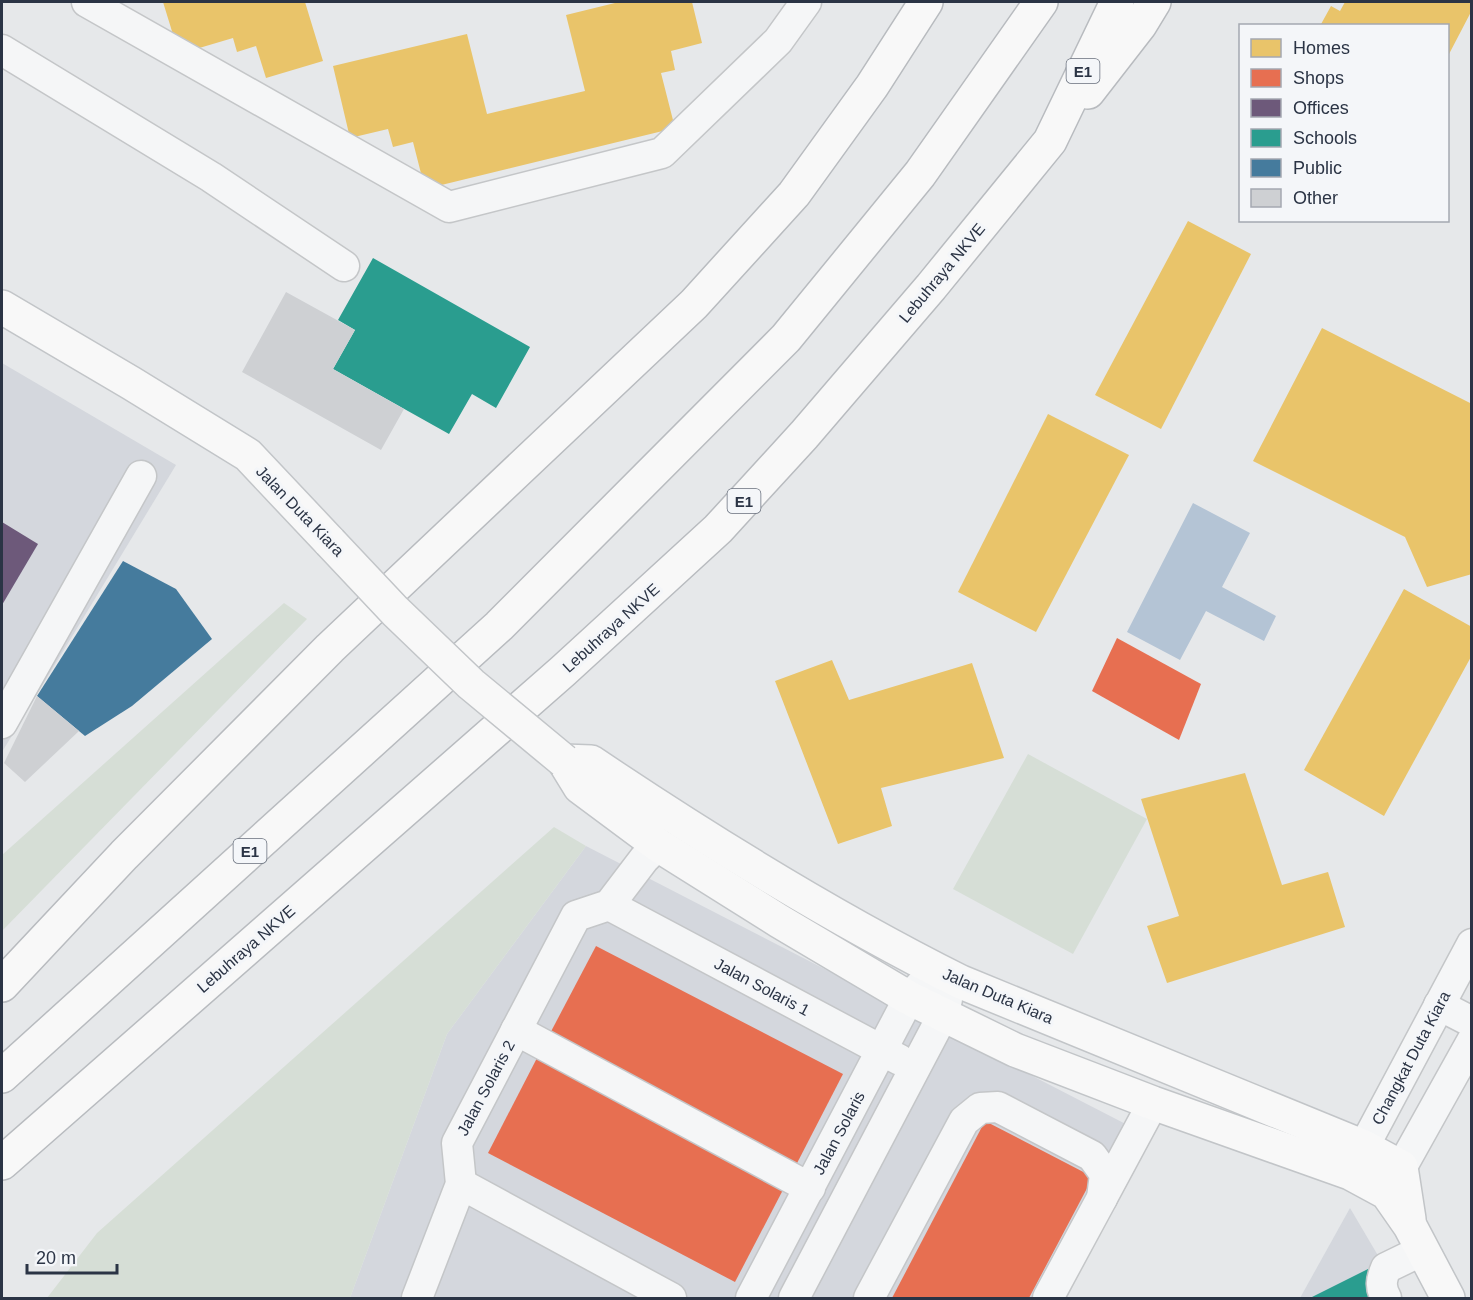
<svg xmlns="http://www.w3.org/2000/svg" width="1473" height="1300" viewBox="0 0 1473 1300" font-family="Helvetica,sans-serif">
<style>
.built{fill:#d4d7dd}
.green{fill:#d6ded6}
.water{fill:#b4c4d5}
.homes{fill:#e9c46a}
.shops{fill:#e76f51}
.offices{fill:#6d597a}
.schools{fill:#2a9d8f}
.public{fill:#457b9d}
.building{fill:#ced0d3}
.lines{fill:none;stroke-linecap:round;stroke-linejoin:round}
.minor-casing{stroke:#c4c6c8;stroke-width:33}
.major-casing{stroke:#c2c5c8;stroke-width:36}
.highway-casing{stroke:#b8bbbf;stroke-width:36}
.minor{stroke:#f5f6f7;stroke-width:30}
.major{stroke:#f8f8f8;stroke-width:33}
.highway{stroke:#f8f8f8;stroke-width:33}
.major-bridge-casing{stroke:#c2c5c8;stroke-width:36;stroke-linecap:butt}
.major-bridge{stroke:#f8f8f8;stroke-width:33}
.labels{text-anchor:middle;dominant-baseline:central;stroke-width:6;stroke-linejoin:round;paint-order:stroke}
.shield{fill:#f4f6f9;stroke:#676e7b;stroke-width:1.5}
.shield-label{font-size:15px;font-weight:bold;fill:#2b3445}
.street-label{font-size:16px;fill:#2b3445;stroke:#f4f6f9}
</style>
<rect width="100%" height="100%" fill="#e6e8ea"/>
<g class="built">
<path d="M2,363l174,102 -174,287z"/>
<path d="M586,846l561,289 -80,163h-717l97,-264z"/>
<path d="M1350,1208l53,90h-103z"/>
</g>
<g class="green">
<path d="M284,603l23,16 -305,312v-76z"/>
<path d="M1028,754l119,65 -74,135 -120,-65z"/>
<path d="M554,827l32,19 -139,188 -97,264h-303l50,-65z"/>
</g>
<path class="water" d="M1193,503l57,30 -28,54 54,29 -12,25 -58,-30 -26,49 -53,-28z"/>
<g class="homes">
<path d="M163,2h142l18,59 -57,17 -10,-32 -19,6 -4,-14 -54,16z"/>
<path d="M619,2h73l10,41 -31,8 4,19 -14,3 14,55 -250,61 -12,-47 -20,5 -5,-18 -38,9 -17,-72 134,-32 20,80 98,-23 -19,-76z"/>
<path d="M1345,2h127v8l-24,46v-30h-128l11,-20 9,5z"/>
<path d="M1188,221l63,33 -90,175 -66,-34z"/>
<path d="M1322,328l150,76v170l-45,13 -22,-50 -152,-76z"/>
<path d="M1048,414l81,41 -93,177 -78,-40z"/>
<path d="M1404,589l68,38v28l-88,161 -80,-46z"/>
<path d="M832,660l17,40 123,-37 32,95 -123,30 11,38 -54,18 -63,-163z"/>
<path d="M1245,773l37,112 46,-13 17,55 -178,56 -20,-57 32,-10 -38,-117z"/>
</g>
<g class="shops">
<path d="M1117,638l84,46 -22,56 -87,-49z"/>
<path d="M596,946l247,128 -49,95 -248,-128z"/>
<path d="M537,1058l248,128 -50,96 -247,-129z"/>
<path d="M985,1121l108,56 -64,121h-137z"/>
</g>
<path class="offices" d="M2,522l36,22 -36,61z"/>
<g class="schools">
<path d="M373,258l157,89 -34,61 -24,-14 -23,40 -116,-65 22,-39 -17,-10z"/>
<path d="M1368,1269l15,29h-73z"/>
</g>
<path class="public" d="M123,561l53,28 36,50 -80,67 -47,30 -48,-40z"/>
<g class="building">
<path d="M286,292l69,38 -22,39 71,40 -23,41 -139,-78z"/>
<path d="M37,696l42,35 -54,51 -21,-19z"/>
</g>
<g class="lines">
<g class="minor-casing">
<g id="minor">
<path d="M87,2l362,205 213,-54 116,-112 28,-39"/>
<path d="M2,50l209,127 133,89"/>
<path d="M2,723l139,-247"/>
<path d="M609,905l291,155"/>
<path d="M1439,1005l33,17"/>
<path d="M516,1030l294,158"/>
<path d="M1353,1167l119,-223"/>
<path d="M461,1184l210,114"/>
<path d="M1390,1188l82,-147"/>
<path d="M1102,1198l51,-95"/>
<path d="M417,1298l44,-114 -4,-41 119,-227 33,-11 35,-46 14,-14"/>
<path d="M751,1298l158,-300 12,-13 40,-3"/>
<path d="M794,1298l149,-283 4,-16 -2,-9"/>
<path d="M869,1298l95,-177 16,-13 18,-1 94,49 13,18 -3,24 -54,100"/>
<path d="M1386,1298c-6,-11 -5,-18 0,-30l37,-18"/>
</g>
</g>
<g class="major-casing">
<g id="major">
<path d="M2,307l129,76 117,72 82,87"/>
<path d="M564,761l16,26 78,58 121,76 130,77 106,52 138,53 197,70 37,20 23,33 38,72"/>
<path d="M564,761l27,1c119,80 242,156 370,220l403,165 37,20 8,52"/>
</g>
</g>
<g class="highway-casing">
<g id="highway">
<path d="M1088,92l52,-67 14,-23"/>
<path d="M2,985l122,-130 206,-207 364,-344 100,-110 78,-108 54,-84"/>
<path d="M2,1076l497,-450 287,-288 134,-164 121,-172"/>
<path d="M2,1163l561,-492 155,-142 86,-94 127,-148 119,-146 67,-139"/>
</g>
</g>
<use href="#minor" class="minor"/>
<use href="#major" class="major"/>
<use href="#highway" class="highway"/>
<g class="major-bridge-casing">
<path id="major-bridge" d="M330,542l65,69 76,73 93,77"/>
</g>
<use href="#major-bridge" class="major-bridge"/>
</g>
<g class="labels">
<g class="shield">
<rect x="1066.5" y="59" width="33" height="24" rx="4.5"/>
<rect x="727.5" y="489" width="33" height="24" rx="4.5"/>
<rect x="233.5" y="839" width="33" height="24" rx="4.5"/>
</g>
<g class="shield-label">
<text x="1083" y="71">E1</text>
<text x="744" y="501">E1</text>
<text x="250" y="851">E1</text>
</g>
<g class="street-label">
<text transform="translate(942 273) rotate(-50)">Lebuhraya NKVE</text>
<text transform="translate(300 511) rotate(46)">Jalan Duta Kiara</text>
<text transform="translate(611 628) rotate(-42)">Lebuhraya NKVE</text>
<text transform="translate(246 949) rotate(-41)">Lebuhraya NKVE</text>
<text transform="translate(762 987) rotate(28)">Jalan Solaris 1</text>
<text transform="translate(998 996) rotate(23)">Jalan Duta Kiara</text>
<text transform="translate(1411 1058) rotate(-62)">Changkat Duta Kiara</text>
<text transform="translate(486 1088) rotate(-62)">Jalan Solaris 2</text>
<text transform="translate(839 1133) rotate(-62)">Jalan Solaris</text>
</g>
</g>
<rect width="1473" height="1300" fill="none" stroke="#2b3445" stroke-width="6"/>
<rect x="1239" y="24" width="210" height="198" fill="#f4f6f9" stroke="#a4a8b1" stroke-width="1.5"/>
<rect x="1251" y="39" width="30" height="18" fill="#e9c46a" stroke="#a4a8b1" stroke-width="1.5"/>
<text x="1293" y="54" font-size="18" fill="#2b3445">Homes</text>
<rect x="1251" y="69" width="30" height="18" fill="#e76f51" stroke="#a4a8b1" stroke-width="1.5"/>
<text x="1293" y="84" font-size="18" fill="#2b3445">Shops</text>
<rect x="1251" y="99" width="30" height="18" fill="#6d597a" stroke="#a4a8b1" stroke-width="1.5"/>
<text x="1293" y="114" font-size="18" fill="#2b3445">Offices</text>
<rect x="1251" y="129" width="30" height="18" fill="#2a9d8f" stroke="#a4a8b1" stroke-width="1.5"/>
<text x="1293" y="144" font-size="18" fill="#2b3445">Schools</text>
<rect x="1251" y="159" width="30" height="18" fill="#457b9d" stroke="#a4a8b1" stroke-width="1.5"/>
<text x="1293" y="174" font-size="18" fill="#2b3445">Public</text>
<rect x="1251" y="189" width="30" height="18" fill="#ced0d3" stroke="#a4a8b1" stroke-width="1.5"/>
<text x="1293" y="204" font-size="18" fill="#2b3445">Other</text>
<path d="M27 1264v9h90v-9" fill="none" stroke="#2b3445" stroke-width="3"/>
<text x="36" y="1264" font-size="18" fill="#2b3445" stroke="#f4f6f9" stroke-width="4.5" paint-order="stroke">20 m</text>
</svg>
